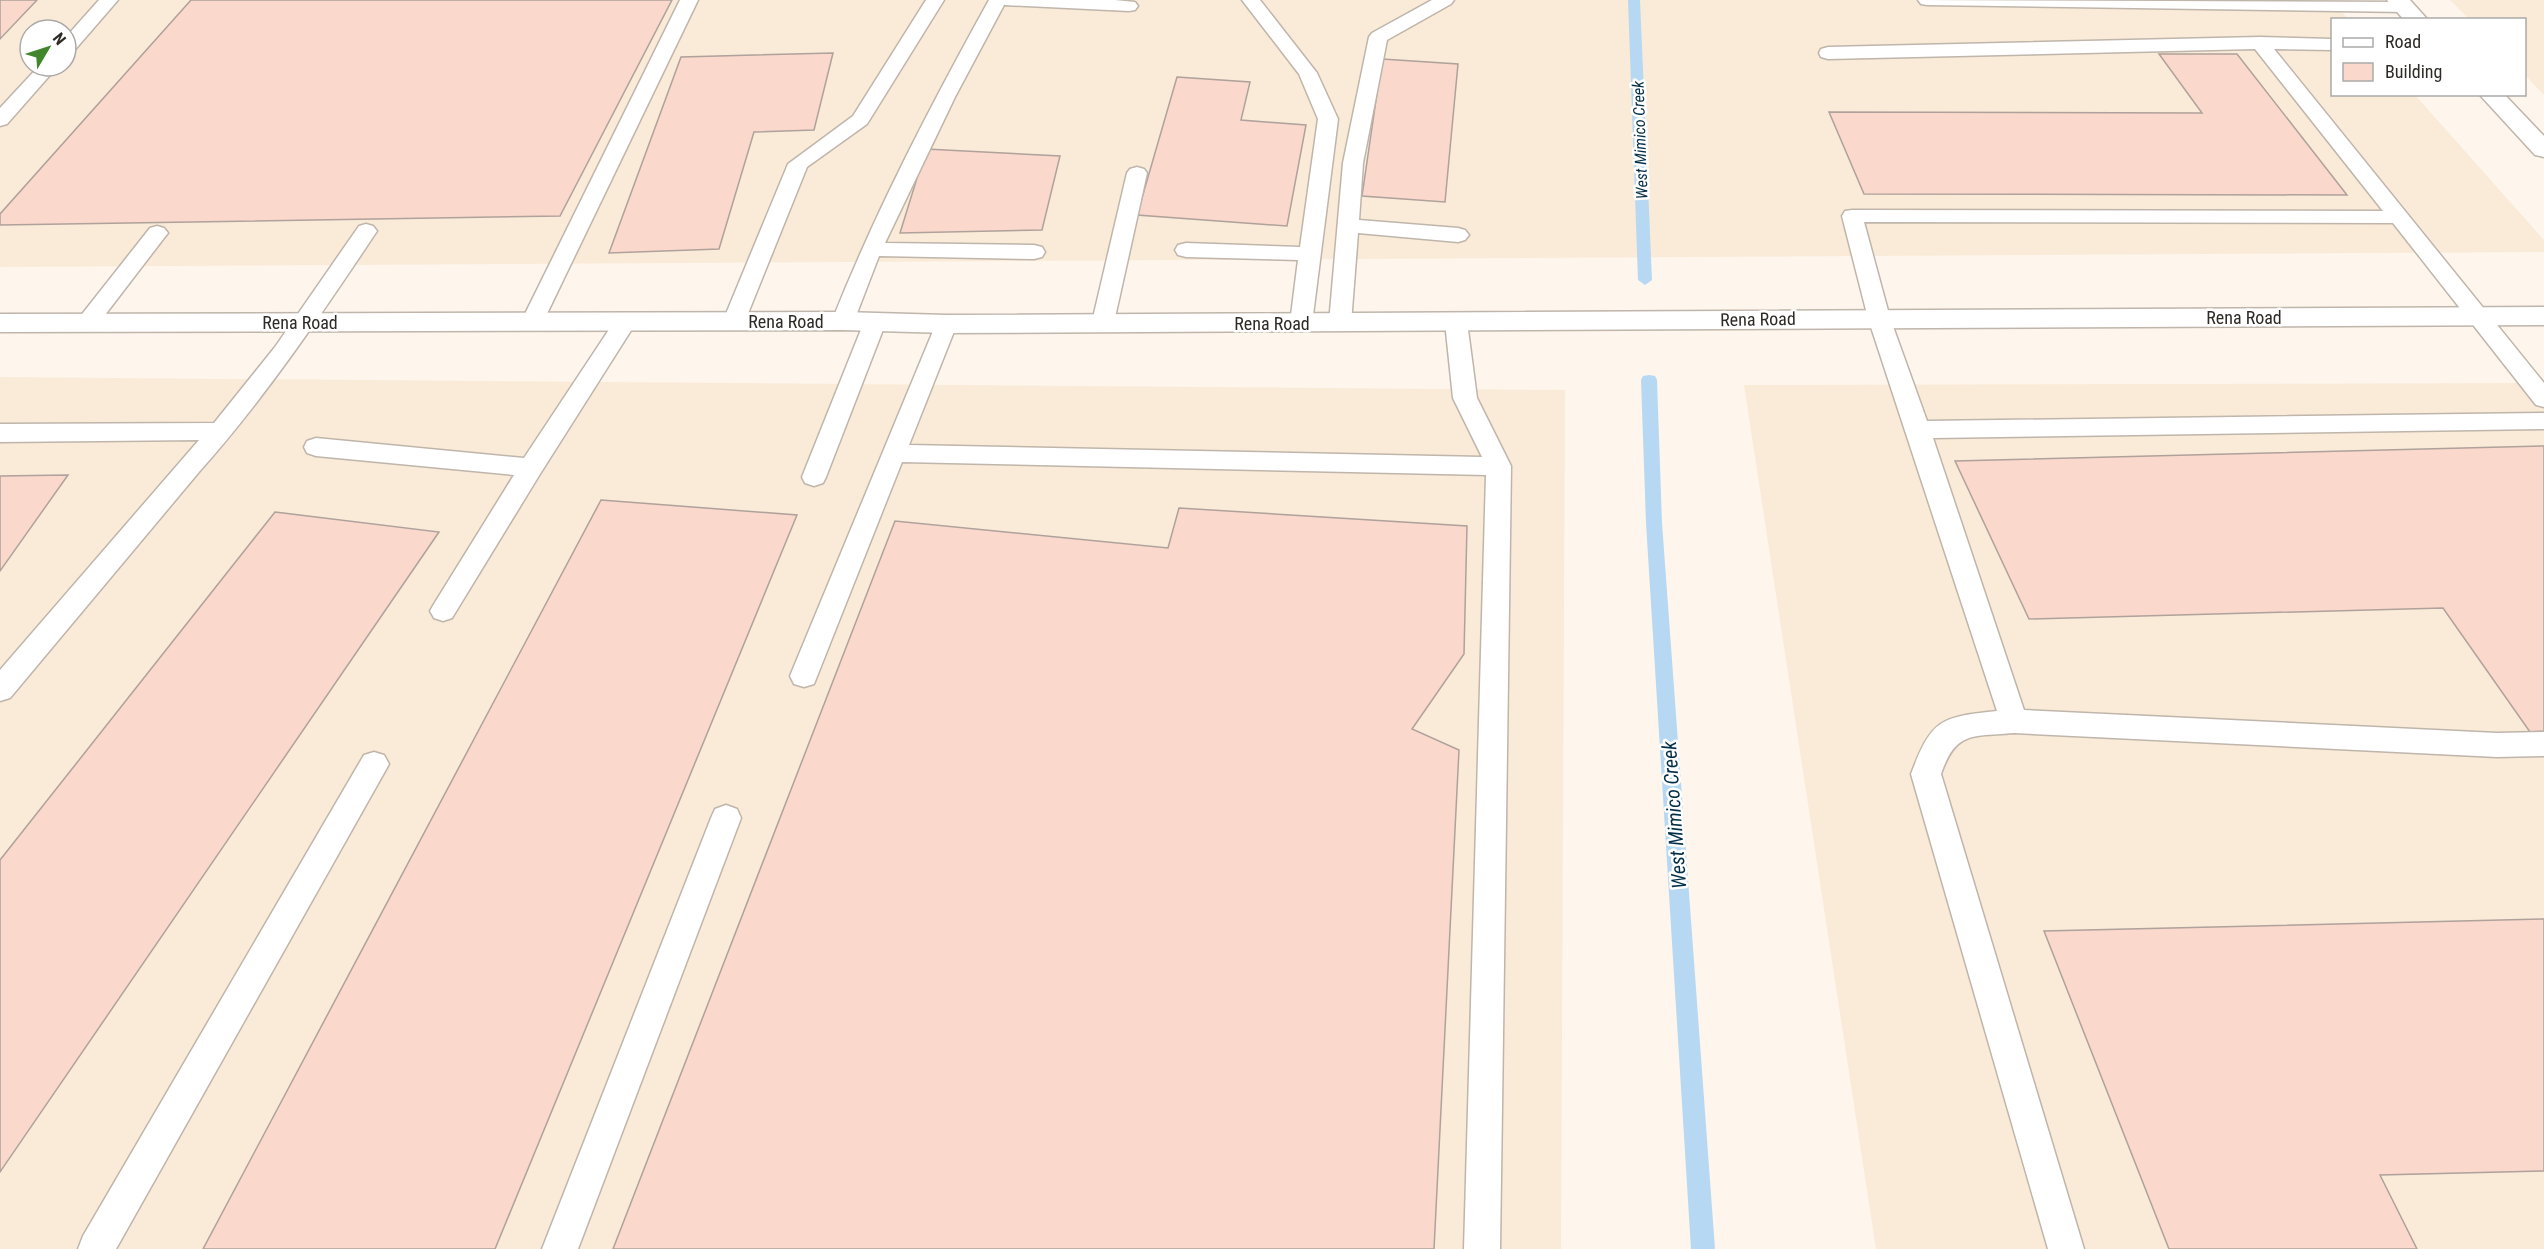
<svg xmlns="http://www.w3.org/2000/svg" width="2544" height="1249" viewBox="0 0 2544 1249" font-family="'Roboto Condensed',sans-serif">
<style>
.industrial{fill:#f9ebd7;fill-rule:evenodd}
.lines{fill:none;stroke-linecap:round;stroke-linejoin:round}
.stream{fill:#b6d8f3;fill-rule:evenodd}
.building{fill:#fad8cb;stroke:#afa19b;stroke-width:1.5}
.service-casing{stroke:#bfb5ab;stroke-width:3}
.minor-casing{stroke:#bfb5ab;stroke-width:3}
.service{fill:#fff;fill-rule:evenodd}
.minor{fill:#fff;fill-rule:evenodd}
.labels{text-anchor:middle;dominant-baseline:central;stroke-width:5;stroke-linejoin:round;paint-order:stroke}
.far-water-label{font-size:16px;font-style:italic;fill:#032e48;stroke:#fff}
.street-label{font-size:18px;fill:#2e2a26;stroke:#fff}
.water-label{font-size:20px;font-style:italic;fill:#032e48;stroke:#fff}
</style>
<rect width="100%" height="100%" fill="#fef5ec"/>
<g class="industrial">
<path d="M0,0h2331l17,19 -16,1v74l83,1 129,145v12l-2544,15zM30,30h36v36h-36z"/>
<path d="M2450,0h94v95l-19,-20 -1,-55 -55,-1z"/>
<path d="M0,377l1565,13 -4,859h-1561z"/>
<path d="M2544,383v866h-668l-132,-864z"/>
</g>
<g class="lines">
<g class="stream">
<path d="M1628,0h12l12,280 -7,5 -7,-5z"/>
<path d="M1649,375l6,1 2,4 5,143 53,726h-24l-45,-726 -5,-143 2,-4z"/>
</g>
</g>
<g class="building">
<path d="M0,0h37l-37,39z"/>
<path d="M191,0h481l-112,216 -560,9v-11z"/>
<path d="M833,53l-19,77 -60,2 -35,117 -110,4 72,-196z"/>
<path d="M2159,54h78l110,141 -483,-1 -35,-82 373,1z"/>
<path d="M1382,59l76,5 -13,138 -83,-6z"/>
<path d="M1177,77l73,5 -9,38 65,5 -19,101 -150,-11z"/>
<path d="M926,149l134,7 -18,74 -142,3z"/>
<path d="M2544,446v285l-14,1 -87,-124 -414,11 -74,-158z"/>
<path d="M68,475l-68,96v-95z"/>
<path d="M601,500l196,15 -302,734h-292z"/>
<path d="M1179,508l288,18 -3,128 -52,75 47,21 -25,499h-821l282,-728 273,27z"/>
<path d="M275,512l164,20 -439,640v-312z"/>
<path d="M2544,919v252l-164,4 37,74h-248l-125,-318z"/>
</g>
<g class="lines">
<g class="service-casing">
<g id="service">
<path d="M99,0h19l-45,52 -7,2v-17z"/>
<path d="M680,0h18l-155,322 -3,5 -8,2 -8,-2 -3,-5z"/>
<path d="M926,0h18l-77,124 -60,43 -62,154 -3,5 -8,2 -8,-2 -3,-5 65,-157 65,-48z"/>
<path d="M989,0h126l20,2 3,4 -3,4 -6,1 -125,-6 -49,92 -70,146 149,2 8,2 3,5 -3,5 -8,2 -155,-3 -25,65 -3,5 -8,2 -8,-2 -3,-5c44,-111 99,-216 157,-321z"/>
<path d="M1242,0h18l57,73 21,46 -26,204 -3,5 -8,2 -8,-2 -3,-5 8,-63 -112,-3 -8,-2 -3,-5 3,-5 8,-2 114,4 18,-128 -19,-45z"/>
<path d="M1432,0h22l-3,4 -64,36 -24,123 -4,57 99,8 7,2 4,5 -4,5 -7,2 -100,-9 -7,90 -3,5 -8,2 -8,-2 -3,-5 14,-160 26,-126 3,-4z"/>
<path d="M1918,0l487,2 6,1 3,4 -3,4 -6,1 -478,-7 -6,-1z"/>
<path d="M2260,37l72,2v11l-58,-1 270,334v24l-8,-2 -143,-182 -529,-1 26,96 37,103 617,-8v16l-611,9 91,272 473,23 47,-1v24l-47,1 -483,-24c-41,4 -58,-3 -73,41l143,475h-36l-137,-475c21,-55 29,-57 86,-63l-129,-393 -26,-102 3,-5 7,-1 531,1 -128,-162 -427,10 -7,-2 -2,-4 2,-4 7,-2z"/>
<path d="M39,66h19l-51,58 -7,2v-18z"/>
<path d="M1137,167l7,2 3,4 -33,149 -3,5 -8,2 -8,-2 -3,-5 35,-149 3,-4z"/>
<path d="M366,224l7,2 4,5c-56,84 -112,167 -178,241l-189,226 -10,3v-31l199,-230 -199,2v-18l214,-1 61,-76 84,-121z"/>
<path d="M157,226l7,2 4,5 -4,5 -69,90 -8,2 -8,-2 -3,-5 3,-5 71,-90z"/>
<path d="M626,314l8,2 3,5 -97,153 -88,144 -9,3 -9,-3 -4,-7 4,-7 80,-129 -198,-19 -9,-3 -3,-6 3,-6 9,-3 208,20 94,-142z"/>
<path d="M875,315l8,2 3,5 -60,155 -3,6 -9,3 -9,-3 -3,-6 62,-155 3,-5z"/>
<path d="M1456,315l8,2 3,5 10,76 34,68 -11,783h-36l22,-774 -584,-13 -88,222 -10,3 -10,-3 -4,-8 148,-357 8,-2 8,2 3,5 -48,121 573,12 -29,-59 -8,-76 3,-5z"/>
<path d="M374,752l10,3 5,9 -5,9 -268,476h-38l5,-13 281,-481z"/>
<path d="M726,805l11,4 4,9 -163,431h-36l169,-431 4,-9z"/>
</g>
</g>
<g class="minor-casing">
<g id="minor">
<path d="M2387,0h23l18,20h-24z"/>
<path d="M2479,94h25l40,42v21l-9,-2z"/>
<path d="M2544,307v18l-1598,8 -103,-3 -843,2v-18l843,-2 103,3z"/>
</g>
</g>
<use href="#service" class="service"/>
<use href="#minor" class="minor"/>
</g>
<g class="labels">
<g class="far-water-label">
<text transform="translate(1640 140) rotate(-92)">West Mimico Creek</text>
</g>
<g class="street-label">
<text x="2244" y="317">Rena Road</text>
<text transform="translate(1758 319) rotate(-1)">Rena Road</text>
<text x="786" y="321">Rena Road</text>
<text x="300" y="322">Rena Road</text>
<text x="1272" y="323">Rena Road</text>
</g>
<g class="water-label">
<text transform="translate(1674 815) rotate(-94)">West Mimico Creek</text>
</g>
</g>
<rect x="2331" y="18" width="195" height="78" fill="#ffffff" stroke="#abaaa8" stroke-width="1.5"/>
<rect x="2343" y="38" width="30" height="9" fill="#ffffff" stroke="#abaaa8" stroke-width="1.5"/>
<text x="2385" y="48" font-size="18" fill="#2e2a26">Road</text>
<rect x="2343" y="63" width="30" height="18" fill="#fad8cb" stroke="#abaaa8" stroke-width="1.5"/>
<text x="2385" y="78" font-size="18" fill="#2e2a26">Building</text>
<g transform="translate(48 48) rotate(51)"><circle r="28" fill="#ffffff" stroke="#abaaa8" stroke-width="1.5"/>
<path d="M0-4.5L10 22L0 15L-10 22Z" fill="#40872c"/>
<text y="-9" font-size="16" font-weight="bold" text-anchor="middle" fill="#2e2a26">N</text>
</g>
</svg>
